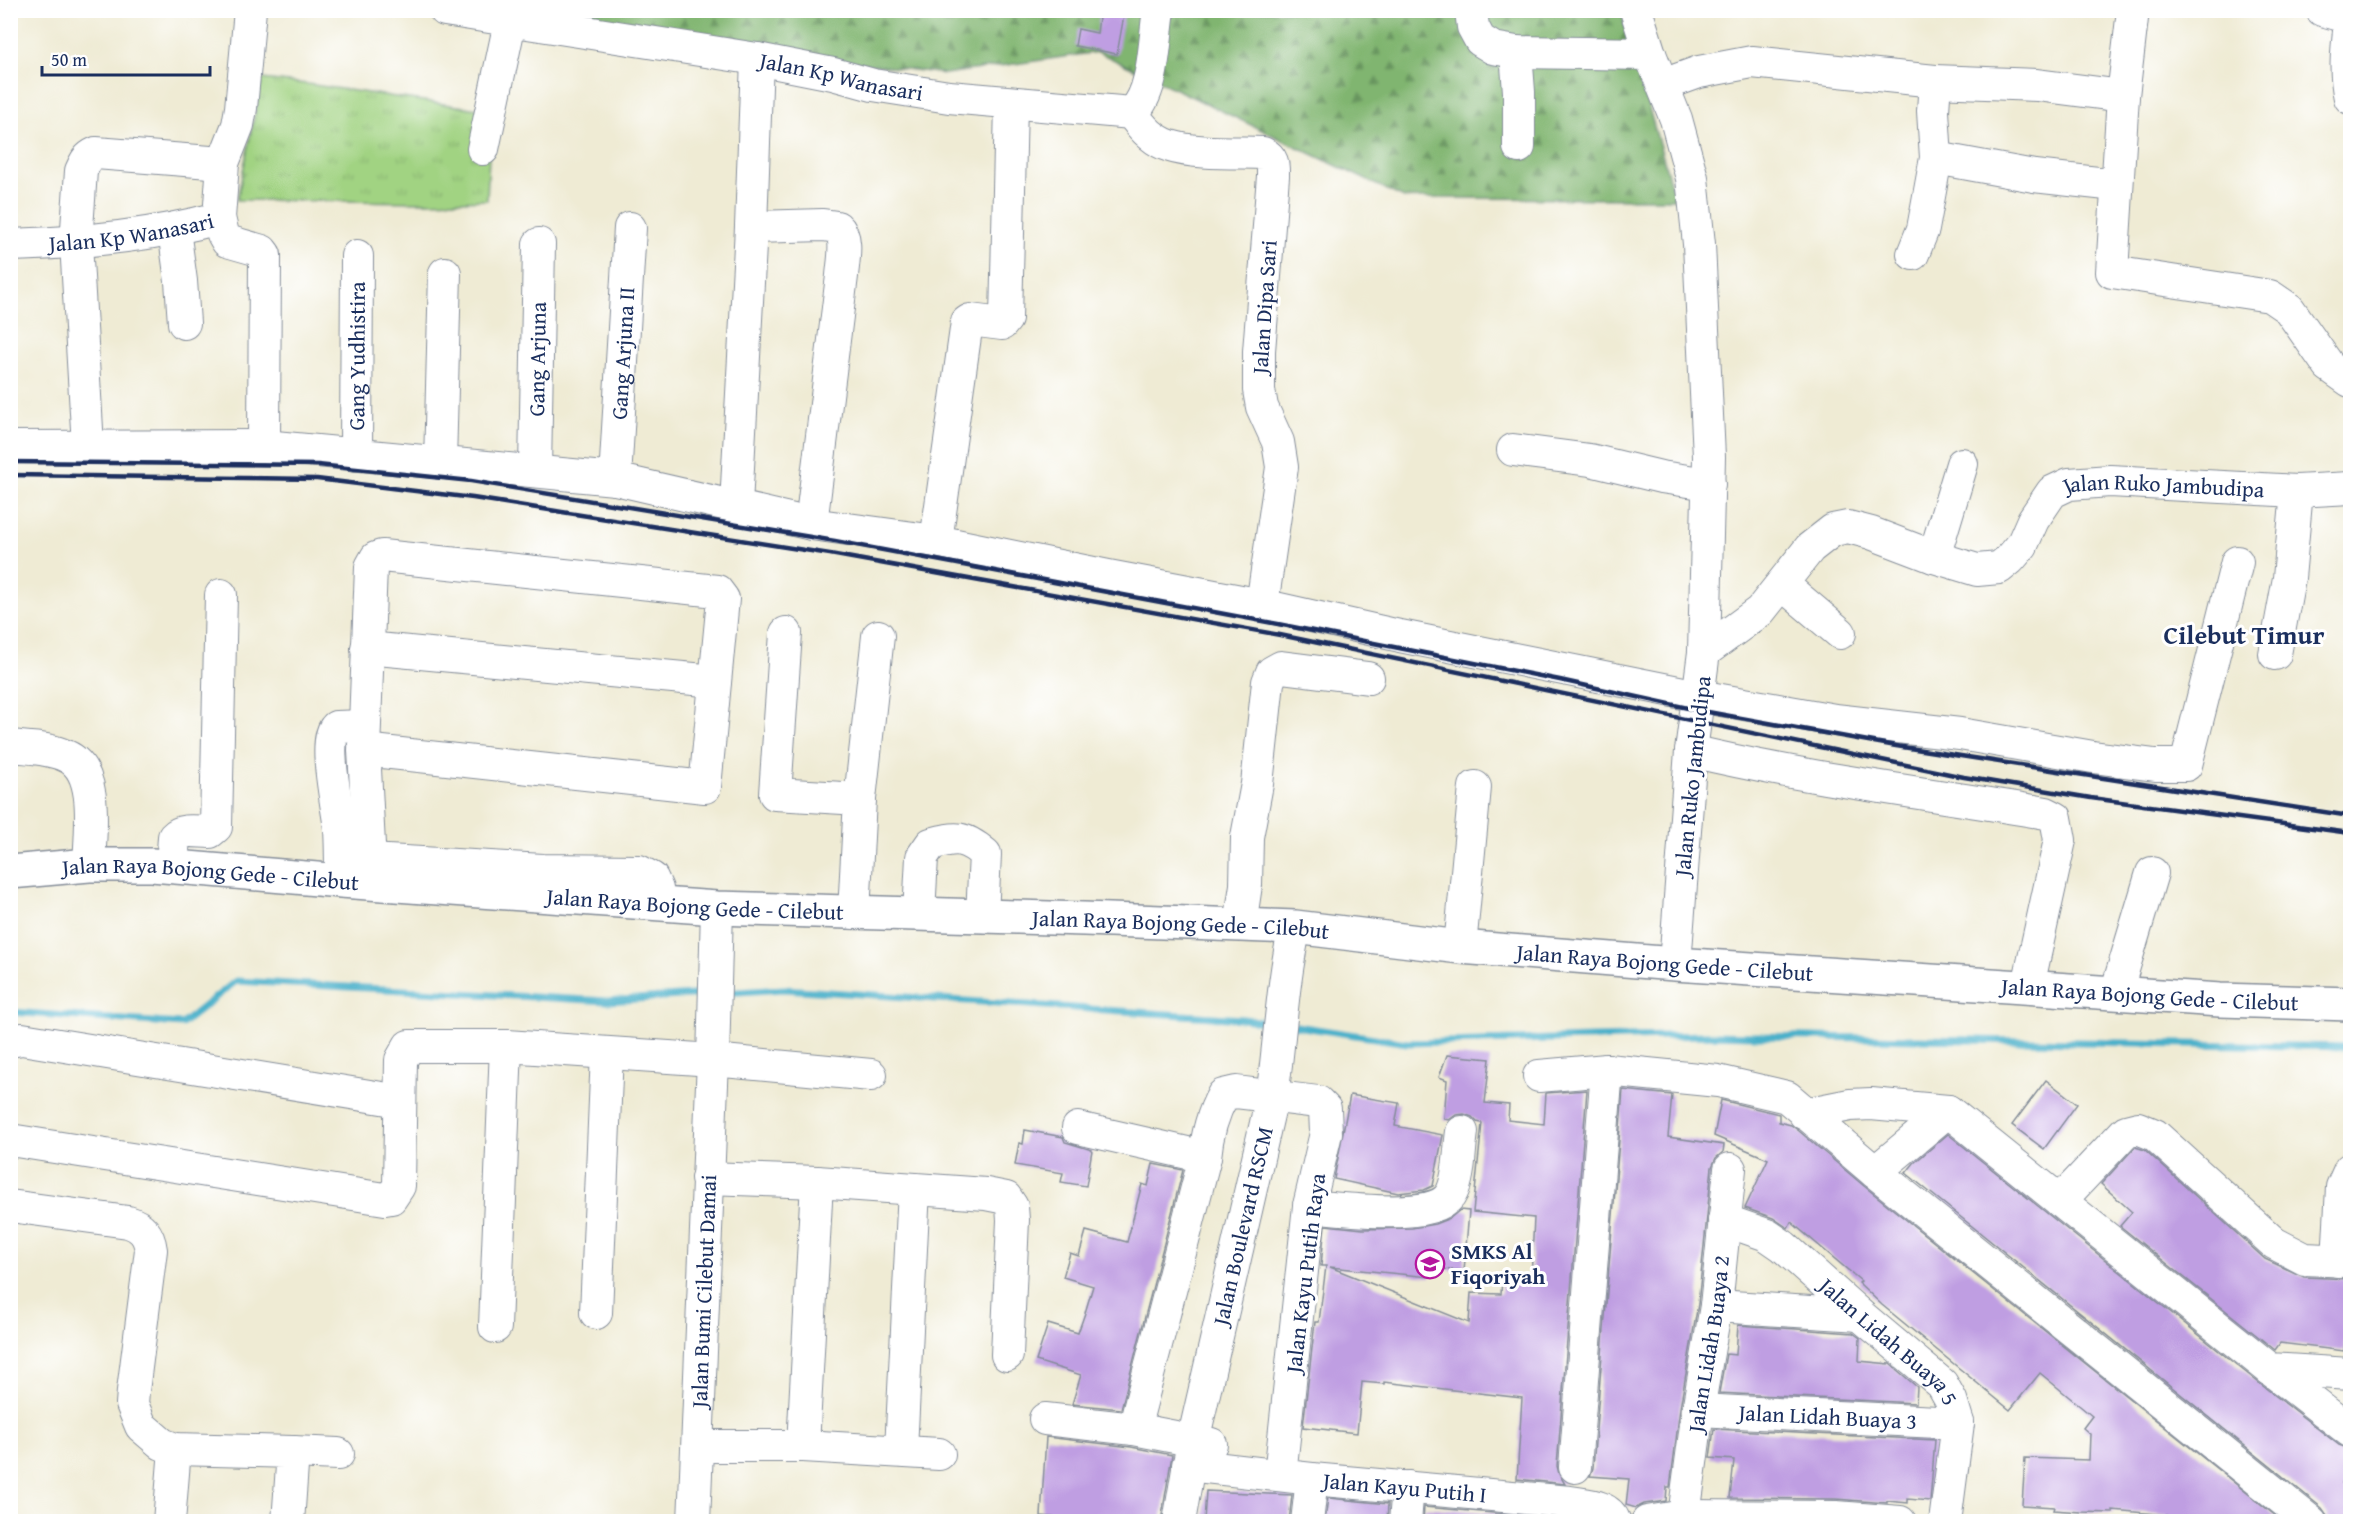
<svg xmlns="http://www.w3.org/2000/svg" width="2361" height="1532" viewBox="0 0 2361 1532" font-family="'Gentium Book Plus',serif">
<style>
.grass{fill:url(#grass-tufts);stroke:#5e8170;stroke-width:1.5}
.forest{fill:url(#forest-firs);stroke:#4e7267;stroke-width:1.5}
.lines{fill:none;stroke-linecap:round;stroke-linejoin:round}
.stream{stroke:#4bb1ca;stroke-width:7}
.building{fill:#bf9ee2}
.minor-casing{stroke:#858d99;stroke-width:34}
.major-casing{stroke:#858d99;stroke-width:36}
.minor{stroke:#fff;stroke-width:32}
.major{stroke:#fff;stroke-width:33}
.rail{stroke:#1b2f5e;stroke-width:4.5}
.labels{text-anchor:middle;dominant-baseline:central;stroke-width:6;stroke-linejoin:round;paint-order:stroke}
.street-label{font-size:22px;fill:#1b2f5e;stroke:#fff}
.poi-label{font-size:22px;font-weight:bold;fill:#1b2f5e;stroke:#fff;text-anchor:start}
.quarter-label{font-size:26px;font-weight:bold;fill:#1b2f5e;stroke:#fff}
</style>
<defs>
<pattern id="grass-tufts" width="24" height="20" patternUnits="userSpaceOnUse" patternTransform="scale(1.5)"><rect width="24" height="20" fill="#a1d382"/><path d="M3 7l-1-3M5 7V3M7 7l1-3M15 17l-1-3M17 17v-4M19 17l1-3" fill="none" stroke="#8ab573"/></pattern>
<pattern id="forest-firs" width="22" height="20" patternUnits="userSpaceOnUse" patternTransform="scale(1.5)"><rect width="22" height="20" fill="#80b570"/><path d="M5 1l3.5 6h-7zM16 11l3.5 6h-7z" fill="#68945f"/></pattern>
</defs>
<rect width="100%" height="100%" fill="#fff"/>
<filter id="ink" filterUnits="userSpaceOnUse"><feTurbulence type="fractalNoise" baseFrequency=".0167" numOctaves="2"/><feDisplacementMap in="SourceGraphic" scale="12" xChannelSelector="R" yChannelSelector="G"/><feConvolveMatrix kernelMatrix="1 2 1 2 8 2 1 2 1" color-interpolation-filters="sRGB"/></filter>
<filter id="wash" filterUnits="userSpaceOnUse"><feTurbulence type="fractalNoise" baseFrequency=".008" numOctaves="4" result="noise"/><feDisplacementMap in="SourceGraphic" scale="24" xChannelSelector="R" yChannelSelector="G"/><feGaussianBlur stdDeviation="1.35" result="paint"/><feColorMatrix in="noise" values="0 0 0 0 0 0 0 0 0 0 0 0 0 0 0 0 0 1.4 0 .05"/><feComposite in="paint" operator="in"/></filter>
<g filter="url(#wash)">
<rect width="100%" height="100%" fill="#efebd4"/>
<path class="grass" d="M262,79l45,5 184,27 -4,89 -58,2 -192,-2z"/>
<path class="forest" d="M486,11h1135l54,188 -271,-1 -306,-146 -153,22 -332,-42z"/>
<g class="lines">
<g class="stream">
<path d="M721,993l63,-4 459,30 30,4"/>
<path d="M10,1012l172,12 54,-43 372,20 99,-7"/>
<path d="M1290,1025l117,18 299,-8 644,12"/>
</g>
</g>
<g id="blocks">
<g class="building">
<path d="M1100,10h25l-8,44 -42,-8 3,-17 19,4z"/>
<path d="M1447,1055l43,4 -5,44 24,2 -1,15 36,4 2,-31 41,-3 -30,376 2,8 6,10 -48,-5 5,-81 -138,-16v2l-22,-2 -5,51 -54,-6 12,-105h4l7,-56h-5l4,-41 38,4 49,-1 23,-4 15,-6 10,-8 9,1 -5,60 -33,-3 -1,9 -100,-10 139,56 2,-30 30,1 1,-16 29,1 3,-61 -61,-6 9,-89 -5,-1 -5,-5 -8,-3 -8,1 -7,5 -5,-1 3,-39 -8,-3z"/>
<path d="M2046,1080l31,24 -33,45 -32,-24z"/>
<path d="M1623,1090l49,5 -4,42 56,8 -1,7 -7,6 -4,9 -14,137 -18,104 -10,79h-3l-1,14 -22,3 -8,4 -10,-3 3,-26 -39,-3 3,-8z"/>
<path d="M1350,1095l49,8 -4,23 48,9 -10,51 -9,4 -26,3 -64,-14z"/>
<path d="M1721,1100l58,14v8l12,3 8,6 65,55 418,335h-116l1,-6 -54,-5v3l-32,-1 -28,-2 1,-3 -32,-2 3,-47 64,2 1,-26 -7,-6 9,-12 -52,-43 -30,37 -128,-105 -23,-22 2,-2 -70,-59 -3,6 -15,-10 -28,-10 23,-49 -54,-23z"/>
<path d="M1025,1130l38,7 2,5 27,8 -6,36 -25,-4 2,-9 -48,-8 4,-22 4,1z"/>
<path d="M1948,1134l311,249 80,62 11,4v23l-8,11 8,7v31h-21l-2,-6 -5,-7 -416,-335 8,-10z"/>
<path d="M2135,1147l10,3 120,109 39,18 46,2v61h-5l-1,11 -64,-8 -5,7 -155,-124 12,-14 -31,-28z"/>
<path d="M1153,1164l30,6 -62,239 -49,-5 9,-29 -45,-14 12,-37 30,9 7,-20 8,-27 -30,-9 7,-24 9,3 7,-25 41,11 15,-58 6,2z"/>
<path d="M1738,1325l115,8 7,5 -1,23 31,3 27,23 -1,16 -197,-10 7,-39 10,1z"/>
<path d="M1714,1429l221,11 -5,61 -22,-2v4l-21,-2v2l-51,-4 -106,-1 4,-38 -24,-2z"/>
<path d="M1046,1437l85,10 41,8 -11,66h-70l-50,-5z"/>
<path d="M1206,1491l86,4 -3,26h-85z"/>
<path d="M1328,1498l60,6 -1,17h-62z"/>
<path d="M1424,1507l139,12v2h-140z"/>
</g>
</g>
</g>
<g filter="url(#ink)">
<use href="#blocks" fill-opacity="0" stroke="#858d99" stroke-width="1.5"/>
<g class="lines">
<g class="minor-casing">
<g id="minor">
<path id="s1" d="M445,10l312,49 76,15 40,11 76,12 183,16c23,-20 22,-73 27,-103"/>
<path d="M1471,10l2,17 7,13 13,8 23,4 134,2"/>
<path d="M1636,10l14,44 26,65 16,59 7,66 10,213 -5,195 -13,99 -16,213"/>
<path d="M2133,10l-10,86 -11,176 158,24 19,13 40,57 21,15"/>
<path d="M2322,10l28,8"/>
<path d="M2350,22c-3,27 -6,50 0,76"/>
<path d="M1516,52l3,40v55"/>
<path d="M1663,85l36,-13 53,-10 183,19 102,4 86,11"/>
<path d="M1132,113c9,14 22,28 38,33 24,8 67,6 93,7 11,5 10,13 10,23l-14,175v39l3,17 16,35 4,25 -20,138"/>
<path d="M483,149l27,-127"/>
<path d="M1936,158l98,18 82,9"/>
<path d="M219,218l4,16 4,7 35,10 3,4 -1,191"/>
<path d="M751,227l72,-2 14,2c12,10 6,35 5,49l-31,248"/>
<path d="M174,230l7,51 3,42"/>
<path id="s2" d="M10,245c71,-2 141,-9 209,-27l4,-55 15,-38 3,-17 9,-98"/>
<path d="M1913,254l10,-25 13,-71 -3,-47 2,-30"/>
<path d="M88,446l-12,-203 5,-72c4,-9 6,-14 15,-18l127,10"/>
<path d="M10,447l254,-1 351,33 196,45 125,17 172,35 154,29 138,31 298,60 137,24 125,14 133,23 62,8h31l51,-203"/>
<path d="M1513,450l77,10 71,17 48,7"/>
<path id="s3" d="M356,455l1,-199"/>
<path d="M440,463l5,-190"/>
<path id="s4" d="M535,471l4,-227"/>
<path id="s5" d="M615,479l15,-251"/>
<path d="M736,505l15,-278 6,-168"/>
<path d="M936,541l31,-219 3,-2 32,4 4,-5 5,-215"/>
<path d="M1934,557l28,-93"/>
<path d="M1782,584l58,49"/>
<path d="M786,633l-11,161 85,5"/>
<path d="M367,648l348,33"/>
<path id="s6" d="M1704,652l56,-41 50,-63 23,-18 15,-3 23,6 63,24 43,13 22,-2 11,-9 12,-14 11,-25 19,-28 17,-8 41,-3 187,10 53,-3"/>
<path d="M2275,654l14,-76 8,-87"/>
<path d="M10,746c18,2 40,2 56,10 34,14 24,78 23,109"/>
<path d="M364,750l341,37 18,-188 -6,-8 -335,-35 -6,2 -5,9 -7,183 7,133"/>
<path d="M1691,751c117,28 236,42 355,62l10,5 4,22 -32,146"/>
<path d="M370,860l173,10 96,1 13,7 5,11 1,15"/>
<path d="M172,866l2,-29c8,-9 24,-5 36,-5l6,-5 5,-232"/>
<path d="M341,881c0,-17 0,-35 -1,-52 -2,-20 -18,-89 -4,-102l28,-1"/>
<path d="M854,913l6,-114 18,-163"/>
<path d="M919,914l3,-57 9,-13c26,-7 33,-8 54,10l-3,62"/>
<path d="M1240,925l6,-40 1,-48 10,-53 11,-102 4,-10 9,-5 87,11"/>
<path d="M1460,947l15,-160"/>
<path d="M2116,993l36,-120"/>
<path d="M10,1041l12,-2 378,62"/>
<path d="M1539,1076l68,-6"/>
<path d="M1805,1114l45,-9 21,-1 77,7 322,258 80,5"/>
<path d="M1078,1128l127,29"/>
<path d="M10,1140l375,59 6,-1 8,-12 2,-126 8,-14h97l207,14 158,15"/>
<path d="M1875,1172l73,-61"/>
<path d="M707,1178l110,4 169,12 20,4 6,9 1,13 -6,135"/>
<path d="M2060,1201l66,-70 12,-3 17,7 119,108 31,16 45,2"/>
<path d="M10,1206l118,16c14,4 21,13 23,28l-18,141 -1,13 9,22 21,18 13,5 118,3 -5,70"/>
<path d="M1309,1206c30,2 130,17 143,-14 8,-17 7,-41 10,-60"/>
<path id="s7" d="M1724,1220l43,15 16,11 77,69 82,69 9,16 7,23 -13,99"/>
<path d="M2338,1261l4,-74 8,-18"/>
<path d="M1716,1306l144,9"/>
<path d="M596,1313l11,-260"/>
<path d="M495,1327l11,-281"/>
<path d="M2270,1369l80,62"/>
<path id="s8" d="M1698,1410l260,13"/>
<path d="M1045,1419l89,10 77,15"/>
<path d="M1134,1429l71,-272c2,-23 7,-42 18,-62l13,-3 82,10 7,7 1,24 -17,73 -29,269"/>
<path d="M698,1446h105l136,8"/>
<path d="M803,1446l14,-264"/>
<path d="M901,1450l13,-261"/>
<path d="M293,1452l45,2"/>
<path id="s9" d="M1188,1465l124,14 258,23c16,3 38,2 45,20"/>
<path d="M1575,1467l32,-397 111,11 69,16 88,75 436,350"/>
<path id="s10" d="M1684,1516l14,-106 18,-104 14,-137"/>
<path d="M169,1522l6,-73"/>
<path id="s11" d="M694,1522l19,-462 4,-152"/>
<path id="s12" d="M1179,1522l14,-81 79,-344c8,-57 10,-114 23,-170"/>
<path d="M1307,1522l5,-43"/>
<path d="M1405,1522l3,-35"/>
<path d="M1647,1522l37,-6 152,1 64,5"/>
</g>
</g>
<g class="major-casing">
<g id="major">
<path id="s13" d="M10,872l79,-7h63l189,16 376,27 367,11 211,8 165,20 215,17 545,36 130,4"/>
</g>
</g>
<use href="#minor" class="minor"/>
<use href="#major" class="major"/>
<g class="rail">
<path d="M10,462l308,3 153,16 364,60 443,83 282,56 137,30 199,36 454,70"/>
<path d="M10,475l307,4 156,19 357,56 450,81 684,142 127,21 259,35"/>
</g>
</g>
</g>
<defs>
<g id="school-ring" transform="scale(1.5)"><circle r="9.5" fill="#fff" stroke="#b5179e" stroke-width="1.5"/><path d="M0-5L7-2L0 1L-7-2ZM-4 1L0 2.5L4 1V4Q0 6-4 4Z" fill="#b5179e"/></g>
</defs>
<g fill-rule="evenodd">
<use href="#school-ring" x="1430" y="1264"/>
</g>
<g class="labels">
<g class="street-label">
<text stroke="none"><textPath href="#s1" startOffset="402">Jalan Kp Wanasari</textPath></text>
<text stroke="none"><textPath href="#s2" startOffset="122">Jalan Kp Wanasari</textPath></text>
<text transform="translate(1264 307) rotate(-86)">Jalan Dipa Sari</text>
<text stroke="none"><textPath href="#s5" startOffset="126">Gang Arjuna II</textPath></text>
<text stroke="none"><textPath href="#s3" startOffset="99">Gang Yudhistira</textPath></text>
<text stroke="none"><textPath href="#s4" startOffset="112">Gang Arjuna</textPath></text>
<text stroke="none"><textPath href="#s6" startOffset="560">Jalan Ruko Jambudipa</textPath></text>
<text transform="translate(1692 776) rotate(-84)">Jalan Ruko Jambudipa</text>
<text stroke="none"><textPath href="#s13" startOffset="201">Jalan Raya Bojong Gede - Cilebut</textPath></text>
<text stroke="none"><textPath href="#s13" startOffset="687">Jalan Raya Bojong Gede - Cilebut</textPath></text>
<text stroke="none"><textPath href="#s13" startOffset="1173">Jalan Raya Bojong Gede - Cilebut</textPath></text>
<text stroke="none"><textPath href="#s13" startOffset="1659">Jalan Raya Bojong Gede - Cilebut</textPath></text>
<text stroke="none"><textPath href="#s13" startOffset="2145">Jalan Raya Bojong Gede - Cilebut</textPath></text>
<text stroke="none"><textPath href="#s12" startOffset="303">Jalan Boulevard RSCM</textPath></text>
<text transform="translate(1305 1273) rotate(-83)">Jalan Kayu Putih Raya</text>
<text stroke="none"><textPath href="#s11" startOffset="231">Jalan Bumi Cilebut Damai</textPath></text>
<text stroke="none"><textPath href="#s10" startOffset="174">Jalan Lidah Buaya 2</textPath></text>
<text stroke="none"><textPath href="#s7" startOffset="208">Jalan Lidah Buaya 5</textPath></text>
<text stroke="none"><textPath href="#s8" startOffset="130">Jalan Lidah Buaya 3</textPath></text>
<text stroke="none"><textPath href="#s9" startOffset="218">Jalan Kayu Putih I</textPath></text>
</g>
<g class="poi-label">
<text x="1451" y="1251">SMKS Al<tspan x="1451" dy="25">Fiqoriyah</tspan></text>
</g>
<g class="quarter-label">
<text x="2244" y="634">Cilebut Timur</text>
</g>
</g>
<rect width="2361" height="1532" fill="none" stroke="#fff" stroke-width="36"/>
<path d="M42 66v9h168v-9" fill="none" stroke="#1b2f5e" stroke-width="3"/>
<text x="51" y="66" font-size="18" fill="#1b2f5e" stroke="#ffffff" stroke-width="4.5" paint-order="stroke">50 m</text>
</svg>
